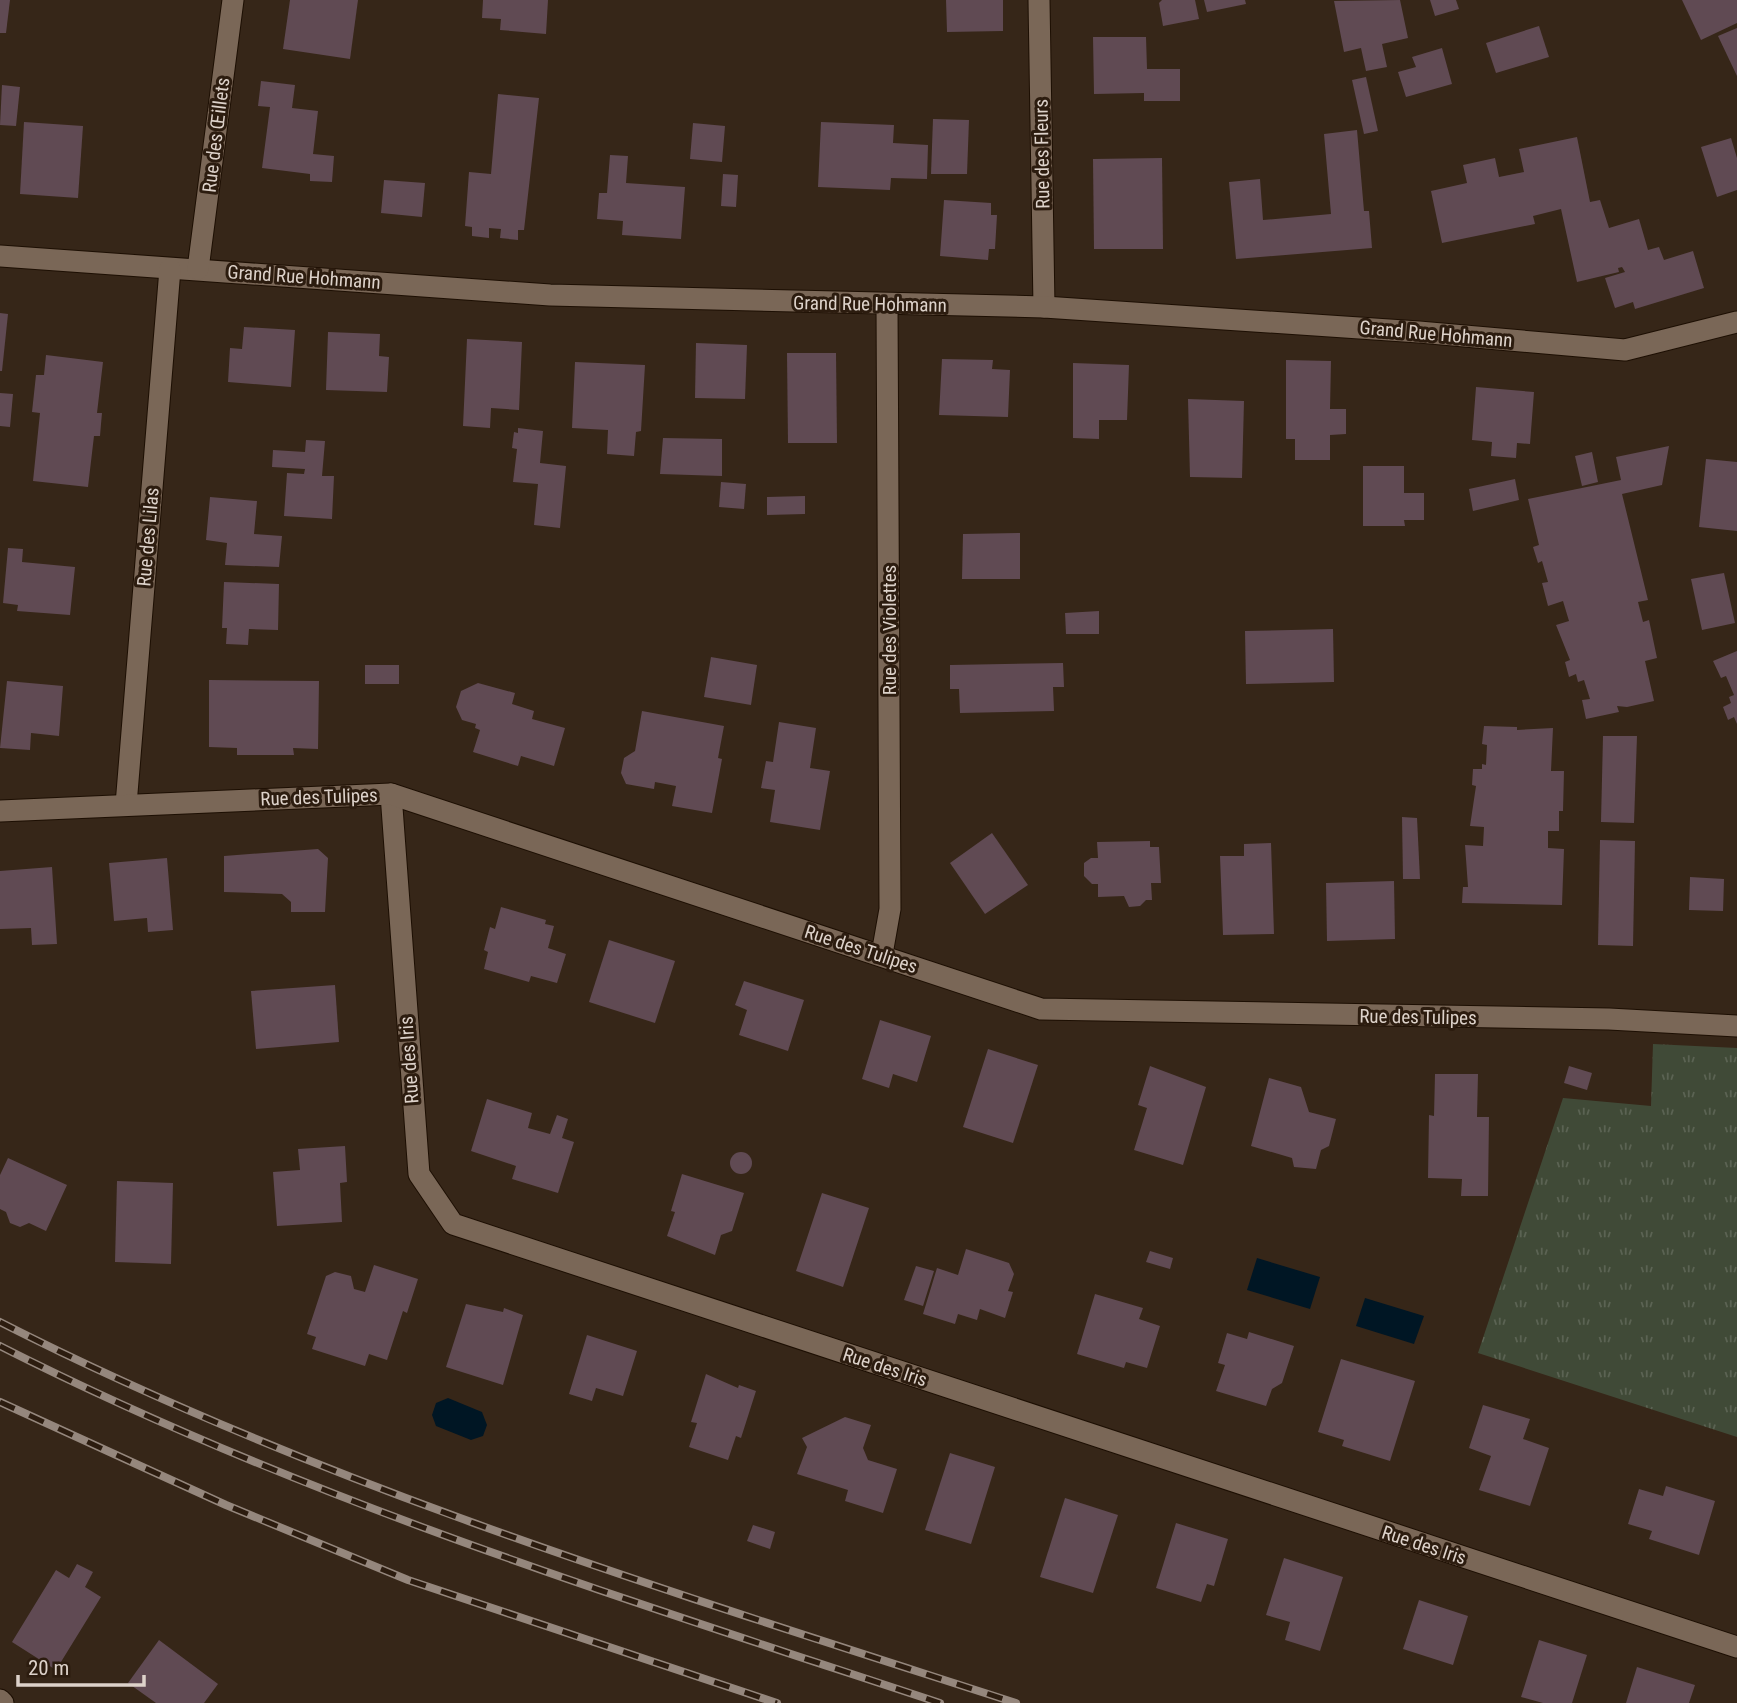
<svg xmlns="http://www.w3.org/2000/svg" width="1737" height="1703" viewBox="0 0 1737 1703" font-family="'Roboto Condensed',sans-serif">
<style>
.park{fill:url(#park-tufts)}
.water{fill:#001624}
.building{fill:#604a53}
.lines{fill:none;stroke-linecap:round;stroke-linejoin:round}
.street-casing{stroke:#1d0f03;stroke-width:23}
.street{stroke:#7a6757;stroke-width:21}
.rail-casing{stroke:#95877d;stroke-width:8}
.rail{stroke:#2c1c0f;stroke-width:5;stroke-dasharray:16;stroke-linecap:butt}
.labels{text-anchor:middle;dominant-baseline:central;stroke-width:6;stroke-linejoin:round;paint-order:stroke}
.street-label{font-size:19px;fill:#ddd2ca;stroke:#2c1c0f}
</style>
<defs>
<pattern id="park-tufts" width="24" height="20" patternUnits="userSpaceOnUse" patternTransform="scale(1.75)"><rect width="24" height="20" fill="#404a37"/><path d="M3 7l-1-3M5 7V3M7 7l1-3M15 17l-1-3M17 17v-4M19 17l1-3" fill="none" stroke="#5b6353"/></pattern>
</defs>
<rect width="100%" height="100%" fill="#362618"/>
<path class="park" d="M1653,1044l84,4v389l-259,-84 85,-255 88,8z"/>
<g class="water">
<path d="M1257,1258l63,19 -10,32 -63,-19z"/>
<path d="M1365,1298l59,18 -10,28 -58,-18z"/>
<path d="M448,1398l34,14 5,13 -4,11 -12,4 -35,-14 -4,-11 4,-12z"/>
</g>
<g class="building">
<path d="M0,0h10l-4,33h-6z"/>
<path d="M290,0h68l-8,59 -67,-10z"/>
<path d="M483,0h65l-2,34 -46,-4 1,-11 -19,-1z"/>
<path d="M946,0h57v31l-56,1z"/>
<path d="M1162,0h33l4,19 -36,7 -4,-23z"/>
<path d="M1204,0h41l1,4 -39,8z"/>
<path d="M1400,0l8,38 -26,6 5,23 -21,4 -5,-23 -17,4 -10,-51z"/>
<path d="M1430,0h26l3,9 -24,7z"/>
<path d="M1682,0h55v23l-36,17z"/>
<path d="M1539,26l10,31 -53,16 -10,-30z"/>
<path d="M1737,28v48l-19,-40z"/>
<path d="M1093,37h53l1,32h33v32h-36v-8l-50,1z"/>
<path d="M1442,48l10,36 -46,13 -8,-25 18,-5 -4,-10z"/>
<path d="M1366,77l12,54 -14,3 -12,-54z"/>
<path d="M261,81l34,4 -3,23 26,3 -5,43 21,2 -2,26 -22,-1v-7l-48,-6 8,-61 -12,-1z"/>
<path d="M2,85l18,2 -4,39 -16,-1z"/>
<path d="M498,94l41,4 -15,132h-6v10l-18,-2 1,-9 -12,-1v10l-17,-2v-9l-7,-1 4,-54 22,2z"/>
<path d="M933,119l36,1 -2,54h-36z"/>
<path d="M24,122l59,4 -5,72 -58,-4z"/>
<path d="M821,122l73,3 -1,18 35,2 -1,34 -36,-1 -1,12 -72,-3z"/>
<path d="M693,123l32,3 -3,36 -32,-3z"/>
<path d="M1357,130l7,81h5l3,37 -136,11 -7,-77 31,-3 3,41 68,-6 -7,-80z"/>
<path d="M1577,137l13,65 10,-2 9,28 30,-9 9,31 11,-3 5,13 29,-9 11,37 -69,21 -2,-7 -18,6 -10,-30 20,-6 -3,-5 -4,1 1,4 -42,10 -16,-73 -28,7 2,8 -93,19 -11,-52 36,-8 -4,-18 32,-7 4,19 25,-5 -5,-23z"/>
<path d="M1731,138l6,20v32l-20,7 -16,-50z"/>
<path d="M610,155l18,1 -2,27 59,4 -4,52 -59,-4 1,-14 -26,-2 2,-26h8z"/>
<path d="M1162,158l1,91h-69l-1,-90z"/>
<path d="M723,174l15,1 -2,32 -15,-1z"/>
<path d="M384,180l41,3 -3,34 -41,-4z"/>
<path d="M944,200l47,3v12h6l-2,34h-6l-1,11 -48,-4z"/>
<path d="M0,313l8,1 -6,57h-2z"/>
<path d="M244,327l51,3 -4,57 -63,-5 2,-34 12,1z"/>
<path d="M328,332l52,2 -1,22 10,1 -2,35 -61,-2z"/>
<path d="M467,339l55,3 -3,68 -28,-2 -1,20 -27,-2z"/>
<path d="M696,343l51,2 -2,54 -50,-1z"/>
<path d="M787,353h49l1,90h-49z"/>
<path d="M46,355l57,7 -6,51h5l-1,11 -1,12h-6l-6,51 -55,-6 7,-68 -8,-1 4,-37h8z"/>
<path d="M942,359l51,1 -1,9 18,1 -2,47 -69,-2z"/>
<path d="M1286,360l45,1 -1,48h16v25l-16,1v25h-35v-21h-9z"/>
<path d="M575,362l70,3 -4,66 -5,1 -2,24 -27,-2 1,-24 -36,-2z"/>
<path d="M1073,363l56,2 -2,55h-28v19l-26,-1z"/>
<path d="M1476,387l58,5 -4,52 -13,-1 -1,15 -25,-2 1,-14 -20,-2z"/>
<path d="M0,393l13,1 -3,33 -10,-1z"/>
<path d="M1188,399l56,2 -2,77 -52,-1z"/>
<path d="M518,428l25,3 -3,32 26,3 -6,62 -26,-3 4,-41 -25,-2 4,-33 -5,-1 2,-16 4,1z"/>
<path d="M663,438l59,1v37l-62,-2z"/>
<path d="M306,440l19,1 -3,35h12l-2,43 -48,-3 3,-43 17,1 1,-5 -33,-2 1,-17 32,2z"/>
<path d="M1669,446l-7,39 -40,9 26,106 -10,2 5,20 6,-2 8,38 -12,3 9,40 -27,6 -10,-1 2,6 -33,7 -4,-19 8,-1 -6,-19 -6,2 -2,-8 -7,3 -4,-15 5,-2 -14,-35 13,-4 -6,-20 -15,5 -6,-23 6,-1 -6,-21 -4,2 -5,-16 6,-2 -11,-46 93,-19 -5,-23z"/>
<path d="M1592,452l6,30 -16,4 -7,-30z"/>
<path d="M1706,459l31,3v69l-38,-4z"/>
<path d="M1363,466h41v27h20v27h-20l1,6h-42z"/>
<path d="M1515,479l4,21 -46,11 -4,-22z"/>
<path d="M721,482l25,2 -2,25 -25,-2z"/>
<path d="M805,496v18l-38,1v-18z"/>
<path d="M210,497l47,4 -3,33 28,2 -3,31 -54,-2 2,-22 -21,-3z"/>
<path d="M1020,533v46h-58l1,-45z"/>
<path d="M8,548l15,1 -1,13 53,5 -5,48 -53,-4 1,-6 -15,-2z"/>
<path d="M1724,573l11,50 -33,7 -11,-51z"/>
<path d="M224,582l55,2 -1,46 -29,-1 -1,16 -22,-1 1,-16h-5z"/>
<path d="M1099,611v23h-33l-1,-21z"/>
<path d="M1333,629l1,53 -88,2 -1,-53z"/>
<path d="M1737,651v73l-3,-7 -6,3 -5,-13 8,-4 -2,-6 5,-2 -8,-19 -5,2 -8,-17z"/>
<path d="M711,657l46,8 -6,40 -47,-8z"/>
<path d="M1063,663l1,24h-11l1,24 -94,2 -1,-24h-9v-24z"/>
<rect x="365" y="665" width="34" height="19"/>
<path d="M209,680l110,1 -1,68 -25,-1 1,7h-57v-7l-28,-1z"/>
<path d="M7,681l56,5 -4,50 -28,-3 -1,17 -30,-2z"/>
<path d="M478,683l37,10 -3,11 22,7 -2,8 33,9 -11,38 -33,-10 -3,10 -45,-14 7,-22 -5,-2 1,-4 -14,-4 -6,-13 5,-16z"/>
<path d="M642,711l82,15 -6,32 4,1 -10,54 -40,-7 4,-20 -21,-4 -1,7 -28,-5 -5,-11 3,-15 11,-7z"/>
<path d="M779,722l37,6 -6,40 20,3 -10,59 -50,-8 5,-32 -14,-2 5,-27 7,1z"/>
<path d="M1484,726l33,1v3l36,-2 -2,43h13l-1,40h-4v20h-11v17l16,1 -2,56 -100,-2 1,-16h5l-3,-42 18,1 1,-19 -14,-1 6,-40 -4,-1 1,-16h9v-5l4,1 1,-20 -5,-1z"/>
<path d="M1603,736h34l-3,87 -33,-1z"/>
<path d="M1402,817l15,1 3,61h-17z"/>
<path d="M992,833l36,52 -43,29 -35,-51z"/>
<path d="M1600,840l35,1 -2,105 -35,-1z"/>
<path d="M1150,841v6h9l2,36h-10l1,17h-6l-6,6 -11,1 -5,-11 -26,1v-13h-6l-8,-8v-13l7,-5h7l-1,-16z"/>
<path d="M1271,843l3,91 -51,1 -3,-79h24v-12z"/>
<path d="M318,849l10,9 -3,54h-34v-10l-9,-8 -58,-2v-36z"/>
<path d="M167,858l6,72 -25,2 -1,-14 -33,3 -5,-58z"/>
<path d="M52,867l5,77 -25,1 -1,-17 -31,1v-58z"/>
<path d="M1690,877l34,2 -1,32 -34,-1z"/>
<path d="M1394,881l1,58 -68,2 -1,-58z"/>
<path d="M501,907l45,13 -1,4 9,2 -6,22 18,6 -9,29 -26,-7 -2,6 -45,-13 4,-17 -4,-2 6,-23 5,2z"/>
<path d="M609,940l66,21 -20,62 -66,-21z"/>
<path d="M744,981l60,19 -16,51 -49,-16 8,-25 -12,-5z"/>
<path d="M335,985l4,57 -83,7 -5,-58z"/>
<path d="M880,1020l51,16 -14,46 -24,-8 -4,14 -27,-9z"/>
<path d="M988,1049l50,16 -25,78 -50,-16z"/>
<path d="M1150,1066l56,21 -23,78 -49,-15 13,-42 -9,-3z"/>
<path d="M1569,1066l23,7 -5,17 -23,-7z"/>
<path d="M1435,1074h43l-1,43h12l-1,79h-27l1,-17 -34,-1 1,-63 5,1z"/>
<path d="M1269,1078l32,9 8,25 27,7 -7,27 -8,4 -5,19 -22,-2 -2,-9 -41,-12z"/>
<path d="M487,1099l45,14 -4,15 22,6 7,-19 11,4 -6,19 12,4 -16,51 -46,-14 4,-13 -45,-15z"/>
<path d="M345,1146l2,36 -7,1 2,39 -65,4 -4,-54 27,-2 -2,-21z"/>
<circle cx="741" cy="1163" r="11"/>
<path d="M8,1158l59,27 -21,46 -17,-8 -9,4 -10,-4 -4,-11 -6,-3v-34z"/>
<path d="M682,1174l62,19 -12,38 -11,4 -6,20 -48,-19 8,-24 -4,-1z"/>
<path d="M117,1181l56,2 -2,81 -56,-2z"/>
<path d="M822,1193l47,15 -26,79 -47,-16z"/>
<path d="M966,1249l43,14 5,11 -6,17 5,1 -8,26 -25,-9 -3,11 -19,-6 -3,10 -32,-10 14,-46 21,7z"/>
<path d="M1150,1251l23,7 -3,11 -24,-7z"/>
<path d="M374,1265l44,14 -11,34 -4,-2 -16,49 -18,-6 -4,12 -53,-17 4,-12 -9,-3 19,-58 9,-4 16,4 3,13 11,3z"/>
<path d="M916,1266l18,5 -11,35 -19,-6z"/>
<path d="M1095,1294l48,14 -4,11 21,7 -13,42 -21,-6 -2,6 -47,-14z"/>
<path d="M466,1304l37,8 1,-4 19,7 -20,70 -57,-18z"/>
<path d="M1249,1332l45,14 -12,37 -10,6 -6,17 -50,-15 9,-26 -7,-2 9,-30 20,6z"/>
<path d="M587,1335l50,16 -14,45 -27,-8 -4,13 -23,-7z"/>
<path d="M1341,1359l74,22 -25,80 -48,-15 2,-6 -26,-8z"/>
<path d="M706,1374l32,14 1,-3 17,6 -15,47 -5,-2 -8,24 -39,-13 8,-24 -6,-1z"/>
<path d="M1483,1405l47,14 -7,20 26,9 -19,58 -51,-16 12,-34 -22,-8z"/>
<path d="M845,1417l26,8 -8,23 5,12 29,9 -14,44 -38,-12 3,-11 -51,-16 10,-27 -5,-9z"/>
<path d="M950,1453l45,14 -24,77 -46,-14z"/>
<path d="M1666,1486l49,15 -16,54 -50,-16 3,-8 -24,-7 11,-35 24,7z"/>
<path d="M1065,1498l53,17 -25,78 -53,-16z"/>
<path d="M1176,1523l52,16 -14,47 -7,-2 -6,18 -45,-14z"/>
<path d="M753,1525l22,7 -5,17 -23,-8z"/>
<path d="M1284,1558l59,19 -23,74 -35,-11 5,-18 -24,-7z"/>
<path d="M77,1564l16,8 -8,15 16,10 -45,73 -44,-28 44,-72 13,8z"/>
<path d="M1419,1600l49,16 -15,49 -50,-16z"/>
<path d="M159,1640l59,44 -14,19h-48l-28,-20z"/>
<path d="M1539,1640l48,15 -15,48h-29l-22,-6z"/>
<path d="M1637,1667l58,18 -6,18h-63z"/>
</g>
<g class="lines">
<g class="street-casing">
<g id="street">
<path d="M1039,0l5,307"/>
<path d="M0,256l550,39 494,12 375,25 206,18 112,-28"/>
<path d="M198,269l35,-269"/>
<path d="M391,794l28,380 34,50 1284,423"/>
<path d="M126,805l44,-536"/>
<path d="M0,811l391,-17 650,215 568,10 128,7"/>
<path d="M882,954l8,-45 -3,-604"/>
<path d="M0,1700l3,3"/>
</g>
</g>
<use href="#street" class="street"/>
<g class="rail-casing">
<g id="rail">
<path d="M0,1322c323,164 671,270 1016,381"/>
<path d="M0,1346c300,152 622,252 940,357"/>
<path d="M0,1402l226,103 182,75 369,123"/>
</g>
</g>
<use href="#rail" class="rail"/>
</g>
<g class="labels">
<g class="street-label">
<text transform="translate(216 135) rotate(-83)">Rue des Œillets</text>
<text transform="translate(1042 154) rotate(-91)">Rue des Fleurs</text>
<text transform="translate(304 277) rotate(4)">Grand Rue Hohmann</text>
<text transform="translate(870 304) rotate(1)">Grand Rue Hohmann</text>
<text transform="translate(1436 334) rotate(5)">Grand Rue Hohmann</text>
<text transform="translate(148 537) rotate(-85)">Rue des Lilas</text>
<text transform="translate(889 630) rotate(-90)">Rue des Violettes</text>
<text transform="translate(319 797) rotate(-2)">Rue des Tulipes</text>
<text transform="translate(861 949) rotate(18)">Rue des Tulipes</text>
<text transform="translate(1418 1017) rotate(1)">Rue des Tulipes</text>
<text transform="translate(409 1060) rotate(-94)">Rue des Iris</text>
<text transform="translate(885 1367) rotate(18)">Rue des Iris</text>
<text transform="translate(1424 1545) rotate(18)">Rue des Iris</text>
</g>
</g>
<path d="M18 1675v10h126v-10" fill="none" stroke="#ddd2ca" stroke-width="3.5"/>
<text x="28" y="1675" font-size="21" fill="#ddd2ca" stroke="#2c1c0f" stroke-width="5" paint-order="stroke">20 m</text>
</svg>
